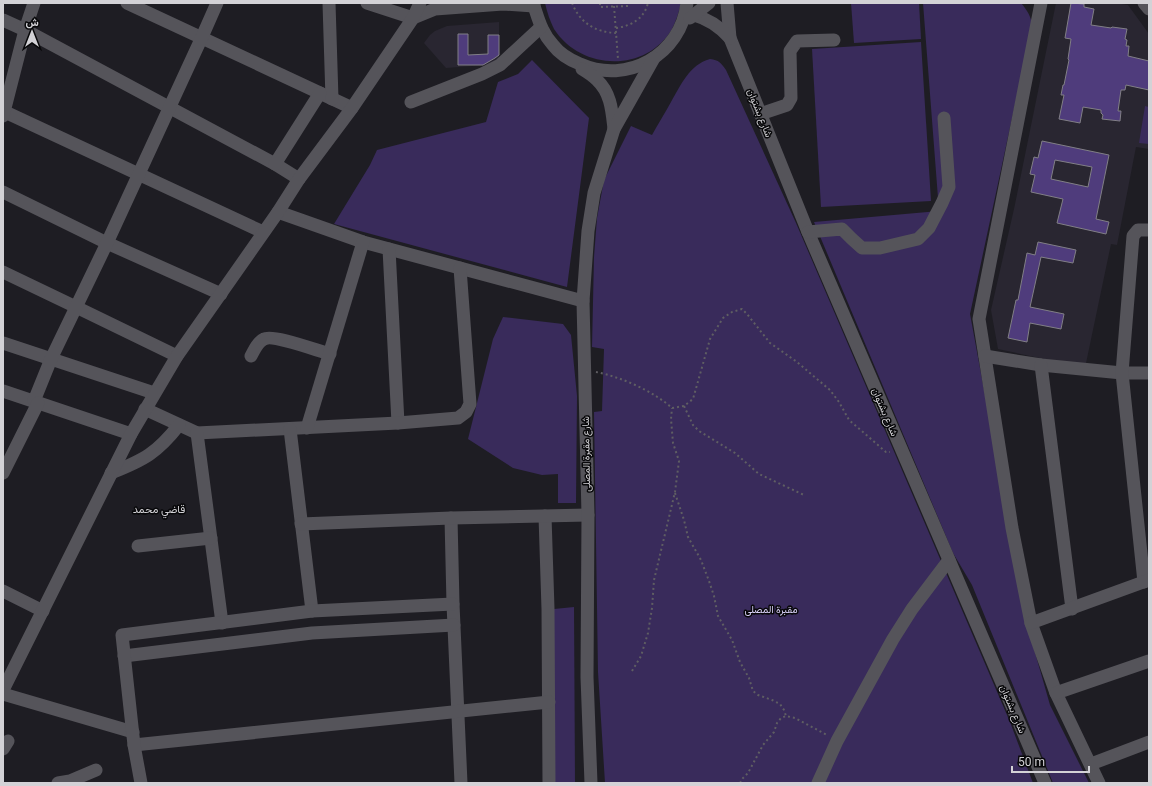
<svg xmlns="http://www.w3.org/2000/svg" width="1152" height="786" viewBox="0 0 1152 786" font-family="Roboto,Vazirmatn,sans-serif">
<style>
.built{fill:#292631}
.green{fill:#392b5b}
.building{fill:#4f3c7c;stroke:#817f86;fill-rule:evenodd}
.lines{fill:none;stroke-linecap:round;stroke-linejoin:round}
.path{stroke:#5f5e63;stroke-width:2;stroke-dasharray:2 3;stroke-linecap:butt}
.minor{stroke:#55545a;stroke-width:13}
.labels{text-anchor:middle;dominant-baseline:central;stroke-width:3;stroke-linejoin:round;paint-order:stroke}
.street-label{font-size:10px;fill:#d3d2d6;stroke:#08080a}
.park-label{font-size:10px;fill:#d6cef5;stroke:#08080a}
.neighbourhood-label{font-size:11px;fill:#d3d2d6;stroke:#08080a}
</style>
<rect width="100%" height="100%" fill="#1e1d23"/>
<g class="built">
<path d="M1056,3h60l12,2 21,29v115l-13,-2 -19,98 -6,-1 -26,124 -87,-19 -7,-39 23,-101z"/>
<path d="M499,22v42l-53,4 -22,-25 6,-8 5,-4 12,-5z"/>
</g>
<g class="green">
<path d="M545,3h136c-2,9 -5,18 -9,26 -26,44 -91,42 -118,0 -4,-8 -7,-17 -9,-26z"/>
<path d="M851,3h68l2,36 -67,4z"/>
<path d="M923,3h98c6,7 10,13 11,22l-62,289 58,314 22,77 39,78h-36l-81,-198 -19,-32 -139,-331 125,-11z"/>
<path d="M921,42l10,159 -110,6 -9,-158z"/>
<path d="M710,59c9,1 11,4 16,11l70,153 214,499 23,61h-428l-7,-111 -4,-260 8,-1 2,-62 -12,-2 2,-90 3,-39 7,-38 27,-54 21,9c6,-11 13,-22 19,-33 10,-17 18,-37 39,-43z"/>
<path d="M532,60l57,58 -22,169 -233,-63 36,-59 7,-15 109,-28 12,-40 20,-8z"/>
<path d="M1145,106l4,1v37l-10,-1z"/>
<path d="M503,317l60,7 8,11 6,61 -1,107h-18v-29l-16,1 -29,-7 -45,-29 25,-100z"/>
<path d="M574,607l1,176h-23l2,-174z"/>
</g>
<g class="building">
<path d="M1071,3l13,1v3l10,2 -3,16 20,3 1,-1 15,2 -2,10 2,1 -1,6h3l-1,10 21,5v29l-23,-5 -1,5h-4l-3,21h3l-1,10 -18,-2 1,-4 -2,-2v-3l-18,-3 -3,16 -21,-4 5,-24h-3l2,-10h1l5,-25 -1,-1 3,-20 -6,-1z"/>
<path d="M458,34h10v21l20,-1v-19h11v20l-4,3 -12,7h-25z"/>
<path d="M1042,141l67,14 -13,64 13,3 -3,12 -49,-11 6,-24 -32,-7 4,-17 -5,-1 4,-17 4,1zM1055,160l37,7 -4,20 -37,-8z"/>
<path d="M1038,242l38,8 -3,13 -32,-6 -11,50 34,7 -3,15 -31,-6 -3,19 -19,-4 8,-38h2l9,-47 8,2z"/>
</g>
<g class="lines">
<g class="path">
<path d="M572,3c8,20 23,29 44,30"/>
<path d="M600,3v4l29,-1v-3"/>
<path d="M614,6l4,53"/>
<path d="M616,28c15,-2 28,-9 32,-25"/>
<path d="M596,372c25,5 57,19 76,36l12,-2 9,-7 17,-60 13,-21 9,-6 10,-3 5,5 23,29 27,19 33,28 9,12 10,18 37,32h4"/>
<path d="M684,406l9,19 6,6 36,22 24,21 45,21"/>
<path d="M675,493l9,27 4,17 13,23 8,21 5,15 4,20 14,24 8,22 9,16 4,13 5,4 14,5 8,4 4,6 2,6"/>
<path d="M632,671l9,-15 7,-23 4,-25 2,-28 21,-88 4,-31 -6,-18 -2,-24 1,-11"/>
<path d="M740,783l3,-5 5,-5 15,-28 11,-13 3,-9 4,-5 5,-2 9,2 32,17"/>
</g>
<g class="minor">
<path d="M127,3l225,105"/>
<path d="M329,3l3,96"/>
<path d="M367,3l46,15 22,-9 68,-5 31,2"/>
<path d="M534,3v3c5,15 8,27 19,39 6,8 17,15 27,19 47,21 101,-9 107,-61"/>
<path d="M727,3l3,35 78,194 237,551"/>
<path d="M1041,3l-62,316 33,209 19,95 25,70 43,90"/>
<path d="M1144,3l5,6"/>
<path d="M694,15c15,4 25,11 36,23"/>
<path d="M690,18l19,-15"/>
<path d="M3,20l22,10 250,134 24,15"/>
<path d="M582,69c5,3 11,7 15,11 14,13 15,31 17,49"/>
<path d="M411,102l71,-28 18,-9 41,-38"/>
<path d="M3,111l260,121"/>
<path d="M760,114l27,-9 4,-7 -1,-47 7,-10 37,-1"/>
<path d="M3,116l22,-86 9,-27"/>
<path d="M275,164l45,-71"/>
<path d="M3,192l104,51 114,51"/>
<path d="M278,212l85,30 220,59"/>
<path d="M808,232l34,-3 10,10 10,9h18l38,-9 11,-11 13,-25 7,-16 -5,-69"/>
<path d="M389,249l9,174"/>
<path d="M3,272l73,35 101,49"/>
<path d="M3,343l151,50"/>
<path d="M251,356c3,-5 6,-14 13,-17 9,-5 54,12 66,15"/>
<path d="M985,356l56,9 81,8h27"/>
<path d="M1041,365l31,244"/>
<path d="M3,391l128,43"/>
<path d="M34,401l17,-42 56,-116 95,-206 15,-34"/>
<path d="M145,409l52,24 201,-10 60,-5 8,-6 4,-8 -10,-136"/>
<path d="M307,428l56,-186"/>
<path d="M290,429l22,182"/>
<path d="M197,433l25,190"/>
<path d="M3,473l35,-70"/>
<path d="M111,473c33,-13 46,-20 68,-48"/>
<path d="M545,516l3,93 1,174"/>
<path d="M451,518l2,86 8,179"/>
<path d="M301,524l150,-6 137,-3"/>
<path d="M138,546l73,-8"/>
<path d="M1144,582l-22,-209 11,-137 5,-6h11"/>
<path d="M3,591l40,20"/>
<path d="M1031,623l118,-43"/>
<path d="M124,656l188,-23 142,-8"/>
<path d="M3,690l128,-256 46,-78 101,-144 21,-33 53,-71 61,-90 7,-15"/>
<path d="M1056,693l93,-32"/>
<path d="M3,694l130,38"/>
<path d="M134,745l415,-43"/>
<path d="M3,749l5,-8"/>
<path d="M1091,764l58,-22"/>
<path d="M58,783l12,-2 26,-11"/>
<path d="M141,783l-7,-38 -12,-110 190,-24 141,-7"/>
<path d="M591,783l-4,-106 1,-162 -5,-214 5,-70 6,-38 20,-64 40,-71"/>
<path d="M818,783l19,-42 56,-102 19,-30 37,-49"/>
</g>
</g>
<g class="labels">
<g class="street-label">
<text transform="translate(760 113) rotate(68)">شارع بشتوان</text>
<text transform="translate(885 412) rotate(67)">شارع بشتوان</text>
<text transform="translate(586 454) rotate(-91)">شارع مقبرة المصلى</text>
<text transform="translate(1013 709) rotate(67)">شارع بشتوان</text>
</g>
<g class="park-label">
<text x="771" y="609">مقبرة المصلى</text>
</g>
<g class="neighbourhood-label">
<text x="159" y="509">قاضي محمد</text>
</g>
</g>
<rect width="1152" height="786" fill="none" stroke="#d3d2d6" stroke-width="8"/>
<g transform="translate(32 32)" stroke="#08080a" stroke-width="3" paint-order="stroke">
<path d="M0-3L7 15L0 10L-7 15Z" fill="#d3d2d6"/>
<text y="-6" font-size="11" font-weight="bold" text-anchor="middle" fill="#d3d2d6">ش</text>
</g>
<path d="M1012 766v6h77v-6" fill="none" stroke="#d3d2d6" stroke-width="2"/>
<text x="1018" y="766" font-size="12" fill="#d3d2d6" stroke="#08080a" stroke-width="3" paint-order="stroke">50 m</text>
</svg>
